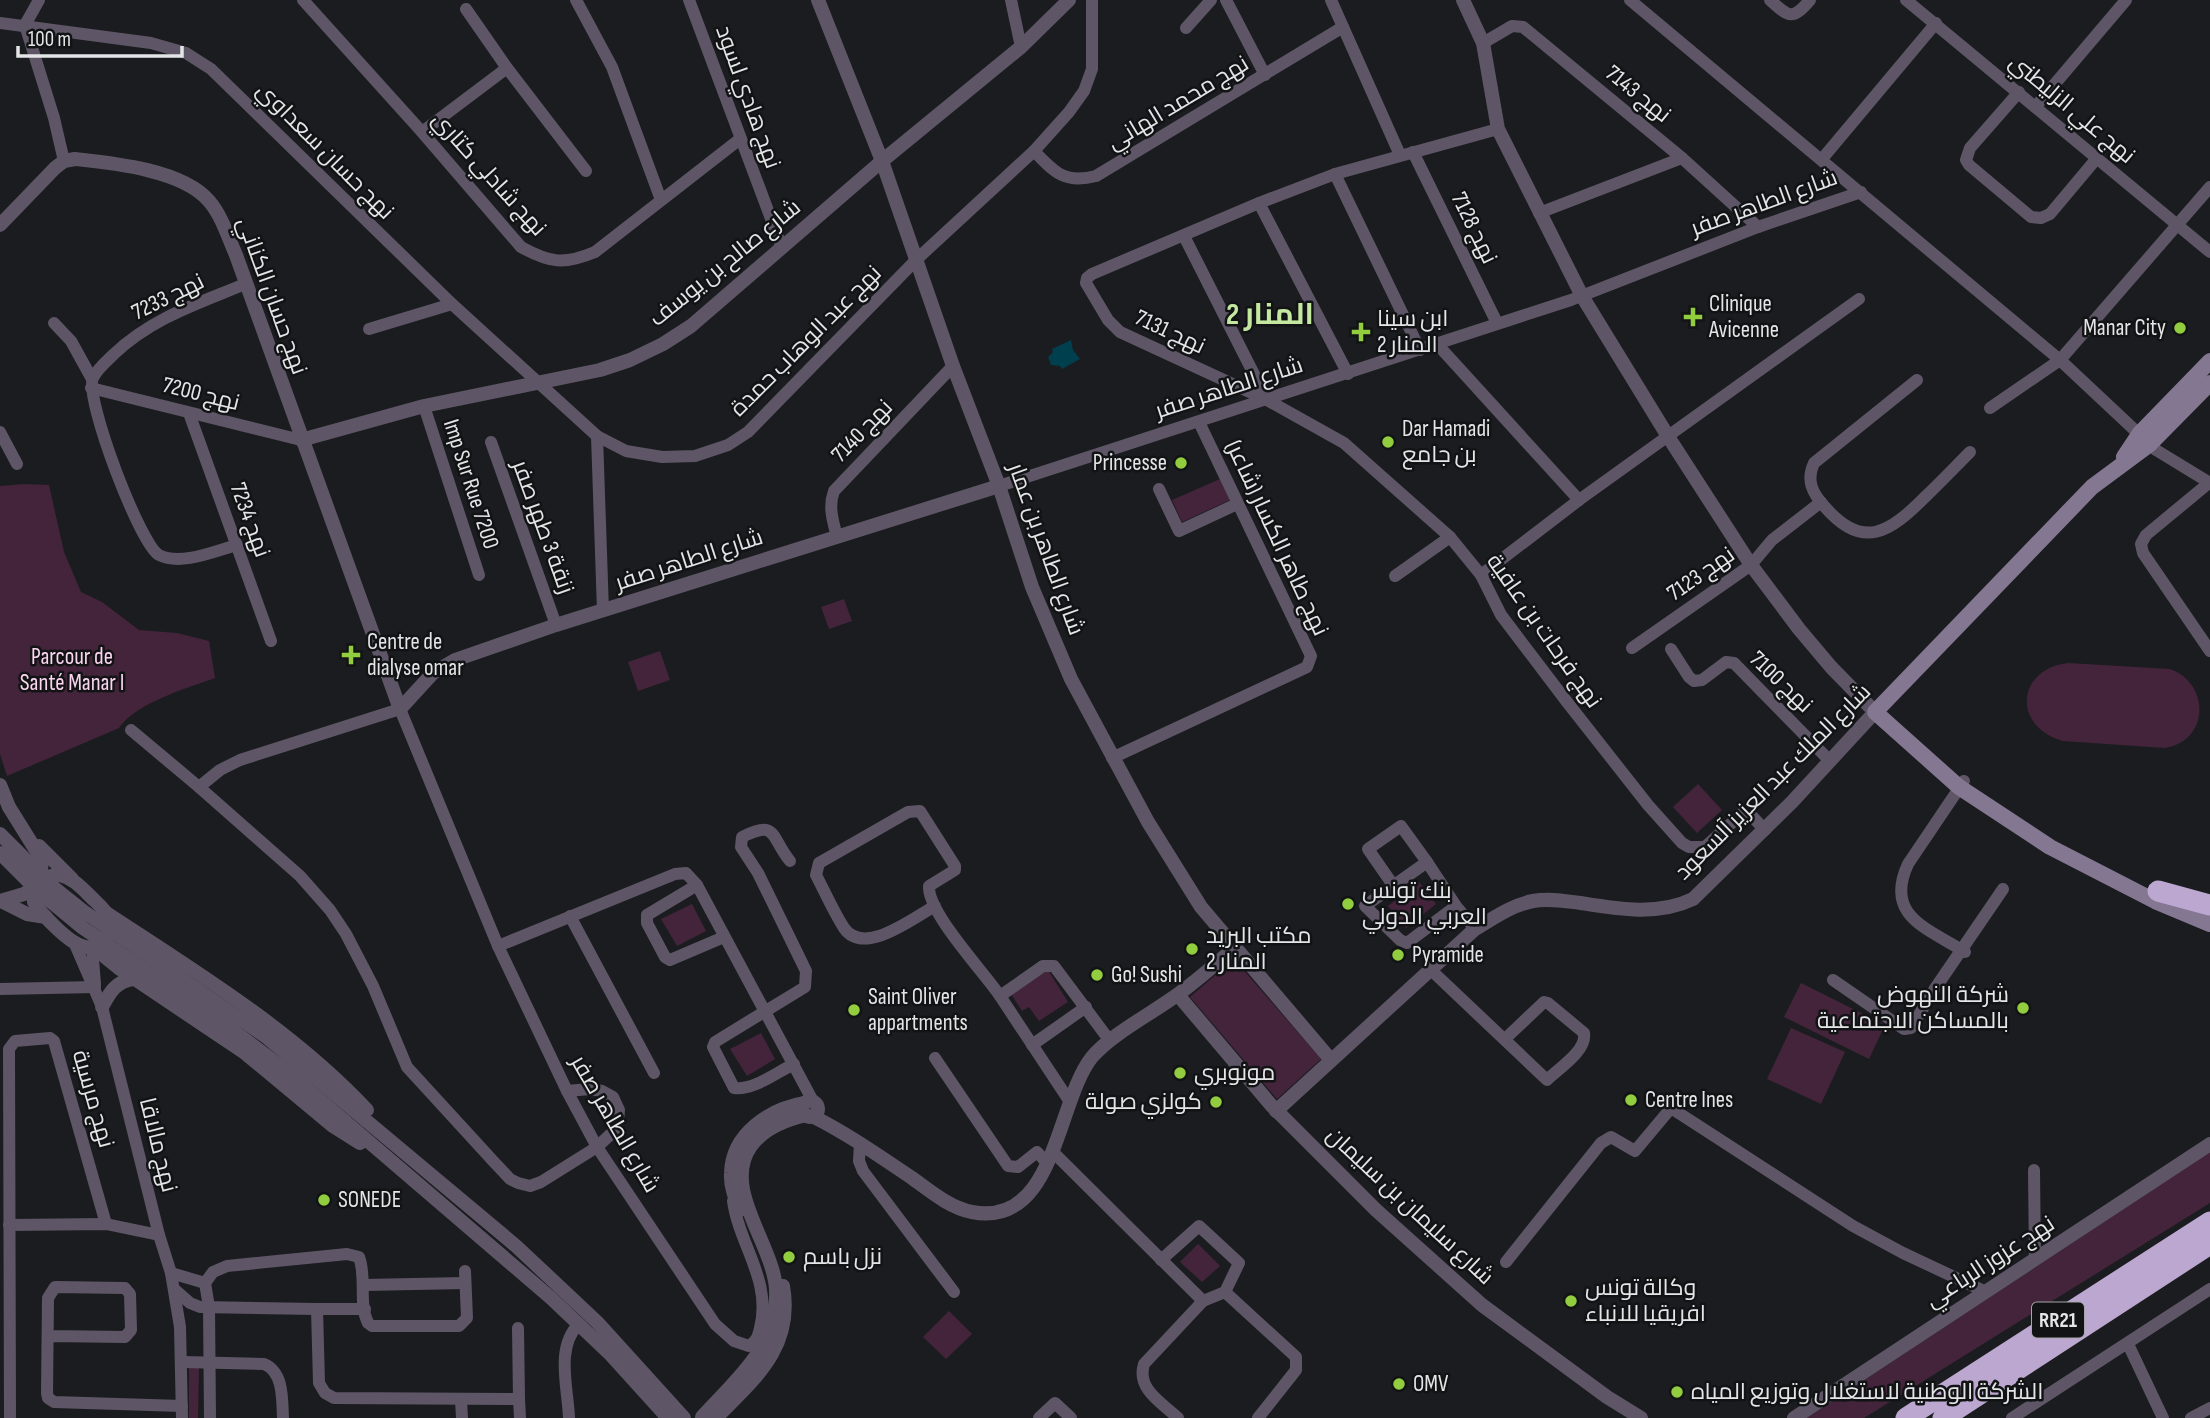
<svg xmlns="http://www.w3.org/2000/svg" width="2210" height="1418" viewBox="0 0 2210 1418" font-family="'Sofia Sans Condensed',Cairo,sans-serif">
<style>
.green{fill:#43243b}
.water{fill:#003f4e}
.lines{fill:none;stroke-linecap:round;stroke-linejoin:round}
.minor{stroke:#5e5666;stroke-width:12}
.tertiary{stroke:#5e5666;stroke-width:14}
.secondary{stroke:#847791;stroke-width:16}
.motorway{stroke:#bca7d0;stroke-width:21}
.poi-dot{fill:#92cd3f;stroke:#121315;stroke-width:2.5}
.labels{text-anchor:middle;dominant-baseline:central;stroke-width:5;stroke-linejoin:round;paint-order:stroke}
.shield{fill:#121315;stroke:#a5a6a8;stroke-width:2}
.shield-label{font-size:21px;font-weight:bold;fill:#e4e5e7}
.street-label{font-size:23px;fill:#e4e5e7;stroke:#121315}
.poi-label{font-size:23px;fill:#e4e5e7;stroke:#121315;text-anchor:start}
.park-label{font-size:23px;fill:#fbd4ef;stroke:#121315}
.district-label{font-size:30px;font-weight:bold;fill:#c5e8a1;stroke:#121315}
</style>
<rect width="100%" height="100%" fill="#1b1c1f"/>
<g class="green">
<path d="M1220,479l10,21 -48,22 -10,-22z"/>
<path d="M25,484l24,1 15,67 17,40 21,10 37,28 38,3 32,8 6,37c-28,10 -79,25 -96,50l-112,48 -7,-22v-268z"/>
<path d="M844,599l8,22 -23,8 -8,-22z"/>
<path d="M660,651l10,29 -32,11 -10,-29z"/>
<path d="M2068,663l102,6c40,14 40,72 -5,79l-102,-7c-51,-14 -47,-72 5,-78z"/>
<path d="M1698,784l24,26 -25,23 -24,-26z"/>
<path d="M1419,882l17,22 -30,24 -18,-22z"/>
<path d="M692,904l14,27 -29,15 -16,-27z"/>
<path d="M1234,959l87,100 -44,40 -87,-102z"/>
<path d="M1048,970l20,32 -29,19 -10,-14 -7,4 -11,-17z"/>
<path d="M1801,983l84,42 -16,34 -85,-42z"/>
<path d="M1791,1028l54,24 -24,52 -54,-25z"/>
<path d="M761,1033l14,26 -28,17 -17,-27z"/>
<path d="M2210,1152v51l-346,215h-57z"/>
<path d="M1198,1244l22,22 -18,16 -22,-20z"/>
<path d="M949,1311l23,23 -26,25 -23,-22z"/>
<path d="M189,1366h10l-1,52h-9z"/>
</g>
<path class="water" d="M1071,340l2,10 7,9 -18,10 -2,-3 -9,-1 -3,-8 5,-5 -1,-3z"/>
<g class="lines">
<g class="minor">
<path d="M39,0l-14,25 29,93 10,43"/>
<path d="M303,0l119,132 99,115c29,16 43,18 74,5l145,-113"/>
<path d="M576,0l36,67 49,133"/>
<path d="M689,0l93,248"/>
<path d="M1011,0l10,47"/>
<path d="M1226,0l39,75"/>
<path d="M1331,0l69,155"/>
<path d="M1630,0l430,360 96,90 54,33"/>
<path d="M1770,0c19,17 22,21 40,0"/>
<path d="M1906,0l304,252"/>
<path d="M466,9l41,59 79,103"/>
<path d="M0,23l151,20 35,10 25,16 241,235 145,132 29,15 36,6 33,-1 33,-11 20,-13 168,-172 118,-109 35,-39 15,-21 8,-22v-69"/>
<path d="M1186,28l25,-28"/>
<path d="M1483,43l29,-17 11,1 159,131 76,69"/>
<path d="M2019,92l-49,56 -4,12 3,5 62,52 10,1 9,-4 47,-56"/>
<path d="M2036,106l90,-106"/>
<path d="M1498,129l-163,45 -76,29 -167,71 -5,4 -1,5 22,37 12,12 147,68 77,43 106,94 31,38 20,40 66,87 81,103 34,38 7,4h16l41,-37 19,20"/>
<path d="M422,132l85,-64"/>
<path d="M1034,151c21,22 31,33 62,25l247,-149"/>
<path d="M1413,152l84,171"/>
<path d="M1822,159l114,-136"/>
<path d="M1335,174l85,176"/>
<path d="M1259,203l89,171"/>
<path d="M1539,213l143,-55"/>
<path d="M1184,236l83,164"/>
<path d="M54,323l17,18 21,38"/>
<path d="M369,329l83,-25"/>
<path d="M1437,344l142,156"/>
<path d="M1917,380l-103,83c-8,17 -2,30 11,44 38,44 65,25 99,-9 16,-15 31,-31 46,-46"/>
<path d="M91,388l210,52"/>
<path d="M424,406l55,169"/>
<path d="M1990,408l70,-48 150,-173"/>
<path d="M189,413l82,228"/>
<path d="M0,432l17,32"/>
<path d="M597,436l6,175"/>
<path d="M491,442l65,183"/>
<path d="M2210,482l-64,53 -5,9 2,9 67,98"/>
<path d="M999,486l572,-186 187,-73 103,-35"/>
<path d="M1159,489l20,42 58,-27"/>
<path d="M837,537c-4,-16 -9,-30 -3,-46l119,-125"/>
<path d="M237,545c-22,6 -56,21 -78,10 -19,-10 -75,-158 -66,-177 4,-9 14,-17 21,-24 38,-36 83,-50 131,-70"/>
<path d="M1481,575l98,-75 280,-201"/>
<path d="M1395,576l55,-39"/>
<path d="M1632,648l119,-83 21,-25 49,-38"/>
<path d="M1671,649l18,28 5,4 8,-1 24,-18 8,1 96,98"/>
<path d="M131,730l68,57 101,89 30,34 16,24 27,52 34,81 87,95 16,17 8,4 12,3 11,-4 56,-35 16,-15 5,-10 1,-12 -6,-13 -11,-6 -12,-2 -23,2"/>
<path d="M1112,758l195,-91 4,-11 -112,-234"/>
<path d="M1964,781l-56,83c-24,52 19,64 57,88"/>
<path d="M199,787l21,-17 20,-10 160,-51 98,237 69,145 30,56 118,177 19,17 15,5c8,-5 9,-10 11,-18 12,-48 -21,-83 -27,-127"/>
<path d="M790,861c-20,-24 -12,-42 -48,-24l-1,10 17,26 48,98 -1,16 -90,55 -2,5 21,41c19,3 43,-16 60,-24"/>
<path d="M697,885l-50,30v8l18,34 5,3 54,-23"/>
<path d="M1393,885l-25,-36 33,-23 26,36"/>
<path d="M935,906c-22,12 -71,51 -91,22 -11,-17 -19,-36 -28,-53l3,-12 89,-51 12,-1 35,55v4l-26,16c-2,26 55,86 71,110"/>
<path d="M1456,906l-49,37 -7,-3 -35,-34 62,-44 29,44 19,23"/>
<path d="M570,916l84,157"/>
<path d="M74,942l28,65 57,228 12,38 9,54 2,91"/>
<path d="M498,946l177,-72 11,-1 11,12 117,218"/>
<path d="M92,947l3,37"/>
<path d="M1431,970l116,110c12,-12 40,-29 37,-47l-36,-30 -4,-1 -39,37"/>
<path d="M1833,980l71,49 7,-1 23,-38 69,-101"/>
<path d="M0,989l95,-2"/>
<path d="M1032,1045l54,-38"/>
<path d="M935,1058l73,108 10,1 19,-15 10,11"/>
<path d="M1070,1102l-70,-106 43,-30h11l56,75"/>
<path d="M860,1143l-1,18 4,10 91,121"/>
<path d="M1053,1152l150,149"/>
<path d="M2034,1170l1,89"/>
<path d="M9,1225l97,-1 53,11"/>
<path d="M1161,1260l38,-34 40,37 -14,29 -22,9 -59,63c-8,25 18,39 34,54"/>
<path d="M1506,1262l95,-119 10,-6 24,14 36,-43 182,118 50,27 83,39"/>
<path d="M171,1273l34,10"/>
<path d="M205,1283l8,-11 14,-6 120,-12 12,3c8,21 -1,46 9,66l4,3h87l8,-8 -2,-47"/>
<path d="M205,1283l4,24 1,111"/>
<path d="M364,1285l101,-2"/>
<path d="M174,1289l16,14 10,4 117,2 2,74 6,10 9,5 185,1 -1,-71"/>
<path d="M1225,1292l71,65v13l-38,48"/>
<path d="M317,1309h48"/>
<path d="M48,1336l77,1 6,-7 -1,-36 -5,-6 -70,-1 -7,11 -1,95 1,5 6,4 128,4"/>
<path d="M2128,1344l35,74"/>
<path d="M183,1362l81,2c20,8 18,36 19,54"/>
<path d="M519,1399l1,19"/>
<path d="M461,1400l1,18"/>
<path d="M10,1418l-1,-369 6,-8 35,-3 4,3 52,183"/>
<path d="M569,1418c-1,-30 -14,-71 10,-94"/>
<path d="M1039,1418l16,-15 16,15"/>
<path d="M2012,1418l198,-129"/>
<path d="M2191,1418l19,-10"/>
</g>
<g class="tertiary">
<path d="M818,0l64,161 71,205 46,120 33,101 39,92 77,143 53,85 130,153"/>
<path d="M0,225l55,-57 9,-7 11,-2c38,4 108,11 134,42 13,15 19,36 27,54l164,454"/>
<path d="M301,440l123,-34 176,-36 30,-10 33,-16 28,-18 191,-165 139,-114 48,-47"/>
<path d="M400,709l33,-36 22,-13 101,-35 443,-139"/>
<path d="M0,785l9,22 33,53 -2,20"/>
<path d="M0,834l53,53 30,24 182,125 251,210 81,76 87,96"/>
<path d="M39,846l33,33"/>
<path d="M0,853l37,37 46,38 139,94 62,47 267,229 60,57 57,63"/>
<path d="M60,875c13,3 22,13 31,22 6,6 15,13 18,21 6,17 -11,34 -27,28 -14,-4 -41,-32 -48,-44 -1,-17 9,-27 26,-27z"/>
<path d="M0,901l24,-7 13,-8"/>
<path d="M1,901l26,13 19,3"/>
<path d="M105,912c91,60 187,118 262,198"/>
<path d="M93,947l27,22 125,84 88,73 27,17"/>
<path d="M1178,995l93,110 105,105 106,95 125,92 34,21"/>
<path d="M102,1007c8,-15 14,-26 32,-28"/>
<circle cx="810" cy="1109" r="8"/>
<path d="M1276,1111l199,-182c19,-11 37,-24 58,-28 16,-3 32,0 48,2 37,6 77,13 112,-4l99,-97 83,-90 -44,-45 -32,-38 -48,-64 -82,-127 -87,-142 -84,-167 -15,-86 -20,-43"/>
<path d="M812,1116c36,18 67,40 100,62 18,13 38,30 60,34 84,16 84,-110 120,-155 20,-23 57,-42 82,-60 22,-15 42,-34 62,-50"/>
<path d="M740,1210c-5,-12 -10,-24 -9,-37 1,-40 39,-64 74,-70"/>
<path d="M702,1417c35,-39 69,-63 74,-119 4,-48 -57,-107 -25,-152 13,-18 34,-26 55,-31"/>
<path d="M716,1418c38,-39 78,-70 67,-132"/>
<path d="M1794,1418l416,-274"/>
</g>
<g class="secondary">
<path d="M2210,383l-60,61 -58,43 -217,225 84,75 91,60 105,54 55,23"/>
<path d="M2124,457l16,-24 70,-72"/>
</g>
<g class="motorway">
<path d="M2158,891l52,14"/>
<path d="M1906,1418l304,-196"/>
<path d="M1943,1418l267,-174"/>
</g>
</g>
<g class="poi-dot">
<path d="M1689.5 306.5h7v7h7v7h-7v7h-7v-7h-7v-7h7z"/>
<circle cx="2180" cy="328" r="7"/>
<path d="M1357.5 321.5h7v7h7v7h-7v7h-7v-7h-7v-7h7z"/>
<circle cx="1388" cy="442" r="7"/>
<circle cx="1181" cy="463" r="7"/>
<path d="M347.5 644.5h7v7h7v7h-7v7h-7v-7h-7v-7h7z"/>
<circle cx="1348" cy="904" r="7"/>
<circle cx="1192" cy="949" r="7"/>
<circle cx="1398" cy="955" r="7"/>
<circle cx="1097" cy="975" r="7"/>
<circle cx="2023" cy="1008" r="7"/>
<circle cx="854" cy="1010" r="7"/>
<circle cx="1180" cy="1073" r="7"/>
<circle cx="1631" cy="1100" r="7"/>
<circle cx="1216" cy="1102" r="7"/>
<circle cx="324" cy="1200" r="7"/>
<circle cx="789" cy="1257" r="7"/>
<circle cx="1571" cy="1301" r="7"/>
<circle cx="1399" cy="1384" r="7"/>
<circle cx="1677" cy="1392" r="7"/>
</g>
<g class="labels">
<rect class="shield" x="2032" y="1302.5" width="52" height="35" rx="5"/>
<g class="shield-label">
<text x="2058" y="1320">RR21</text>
</g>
<g class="street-label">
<text transform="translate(1638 94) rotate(39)">نهج 7143</text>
<text transform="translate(748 97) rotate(70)">نهج هادي لسود</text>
<text transform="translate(1178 103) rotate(-31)">نهج محمد الهاني</text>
<text transform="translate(2072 109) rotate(40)">نهج علي الزليطني</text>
<text transform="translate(325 151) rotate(45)">نهج حسان سعداوي</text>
<text transform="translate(489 174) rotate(48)">نهج شادلي كتاري</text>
<text transform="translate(1764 203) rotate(-20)">شارع الطاهر صفر</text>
<text transform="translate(1474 228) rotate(64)">نهج 7128</text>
<text transform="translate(725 263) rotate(-39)">شارع صالح بن يوسف</text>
<text transform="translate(272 296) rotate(70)">نهج حسان الكناني</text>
<text transform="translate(168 297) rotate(-26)">نهج 7233</text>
<text transform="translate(1170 332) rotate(25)">نهج 7131</text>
<text transform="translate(806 341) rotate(-45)">نهج عبد الوهاب حمدة</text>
<text transform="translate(1229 388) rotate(-18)">شارع الطاهر صفر</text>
<text transform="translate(201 394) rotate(14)">نهج 7200</text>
<text transform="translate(862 431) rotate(-46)">نهج 7140</text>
<text transform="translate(471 484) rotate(72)">Imp Sur Rue 7200</text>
<text transform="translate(250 520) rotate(70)">نهج 7234</text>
<text transform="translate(543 527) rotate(70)">زنقة 3 طهر صفر</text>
<text transform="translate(1277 538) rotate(65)">نهج طاهر الكسار (شاعر)</text>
<text transform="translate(1046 549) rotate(70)">شارع الطاهر بن عمار</text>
<text transform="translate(689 560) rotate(-18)">شارع الطاهر صفر</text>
<text transform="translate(1701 574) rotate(-35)">نهج 7123</text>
<text transform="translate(1544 631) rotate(55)">نهج فرحات بن عافية</text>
<text transform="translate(1781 682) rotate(44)">نهج 7100</text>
<text transform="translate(1773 782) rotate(-45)">شارع الملك عبد العزيز آلسعود</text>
<text transform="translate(93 1099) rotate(74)">نهج مرسية</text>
<text transform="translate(615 1124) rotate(60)">شارع الطاهر صفر</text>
<text transform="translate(158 1145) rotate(76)">نهج مالاقا</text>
<text transform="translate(1410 1206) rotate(43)">شارع سليمان بن سليمان</text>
<text transform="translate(1990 1262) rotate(-33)">نهج عزوز الرباعي</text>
</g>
<g class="poi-label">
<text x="1709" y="304">Clinique<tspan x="1709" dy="26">Avicenne</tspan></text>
<text x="1377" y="319">ابن سينا<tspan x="1377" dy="26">المنار 2</tspan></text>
<text x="2166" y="328" text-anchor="end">Manar City</text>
<text x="1402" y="429">Dar Hamadi<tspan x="1402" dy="26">بن جامع</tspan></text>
<text x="1167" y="463" text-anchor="end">Princesse</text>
<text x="367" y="642">Centre de<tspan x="367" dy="26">dialyse omar</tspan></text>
<text x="1362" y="891">بنك تونس<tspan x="1362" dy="26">العربي الدولي</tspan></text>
<text x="1206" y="936">مكتب البريد<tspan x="1206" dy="26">المنار 2</tspan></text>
<text x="1412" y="955">Pyramide</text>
<text x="1111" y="975">Go! Sushi</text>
<text x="2009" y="995" text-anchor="end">شركة النهوض<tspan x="2009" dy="26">بالمساكن الاجتماعية</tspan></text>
<text x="868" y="997">Saint Oliver<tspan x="868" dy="26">appartments</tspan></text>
<text x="1194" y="1073">مونوبري</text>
<text x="1645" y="1100">Centre Ines</text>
<text x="1202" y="1102" text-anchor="end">كولزي صولة</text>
<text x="338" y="1200">SONEDE</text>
<text x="803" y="1257">نزل باسم</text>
<text x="1585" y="1288">وكالة تونس<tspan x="1585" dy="26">افريقيا للانباء</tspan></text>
<text x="1413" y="1384">OMV</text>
<text x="1691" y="1392">الشركة الوطنية لاستغلال وتوزيع المياه</text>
</g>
<g class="park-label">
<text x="72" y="657">Parcour de<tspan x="72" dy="26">Santé Manar I</tspan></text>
</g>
<g class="district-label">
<text x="1270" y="315">المنار 2</text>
</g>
</g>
<path d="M18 46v10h164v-10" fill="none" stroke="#e4e5e7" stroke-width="3.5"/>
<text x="28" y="46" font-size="21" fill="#e4e5e7" stroke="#121315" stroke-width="5" paint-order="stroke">100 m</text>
</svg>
